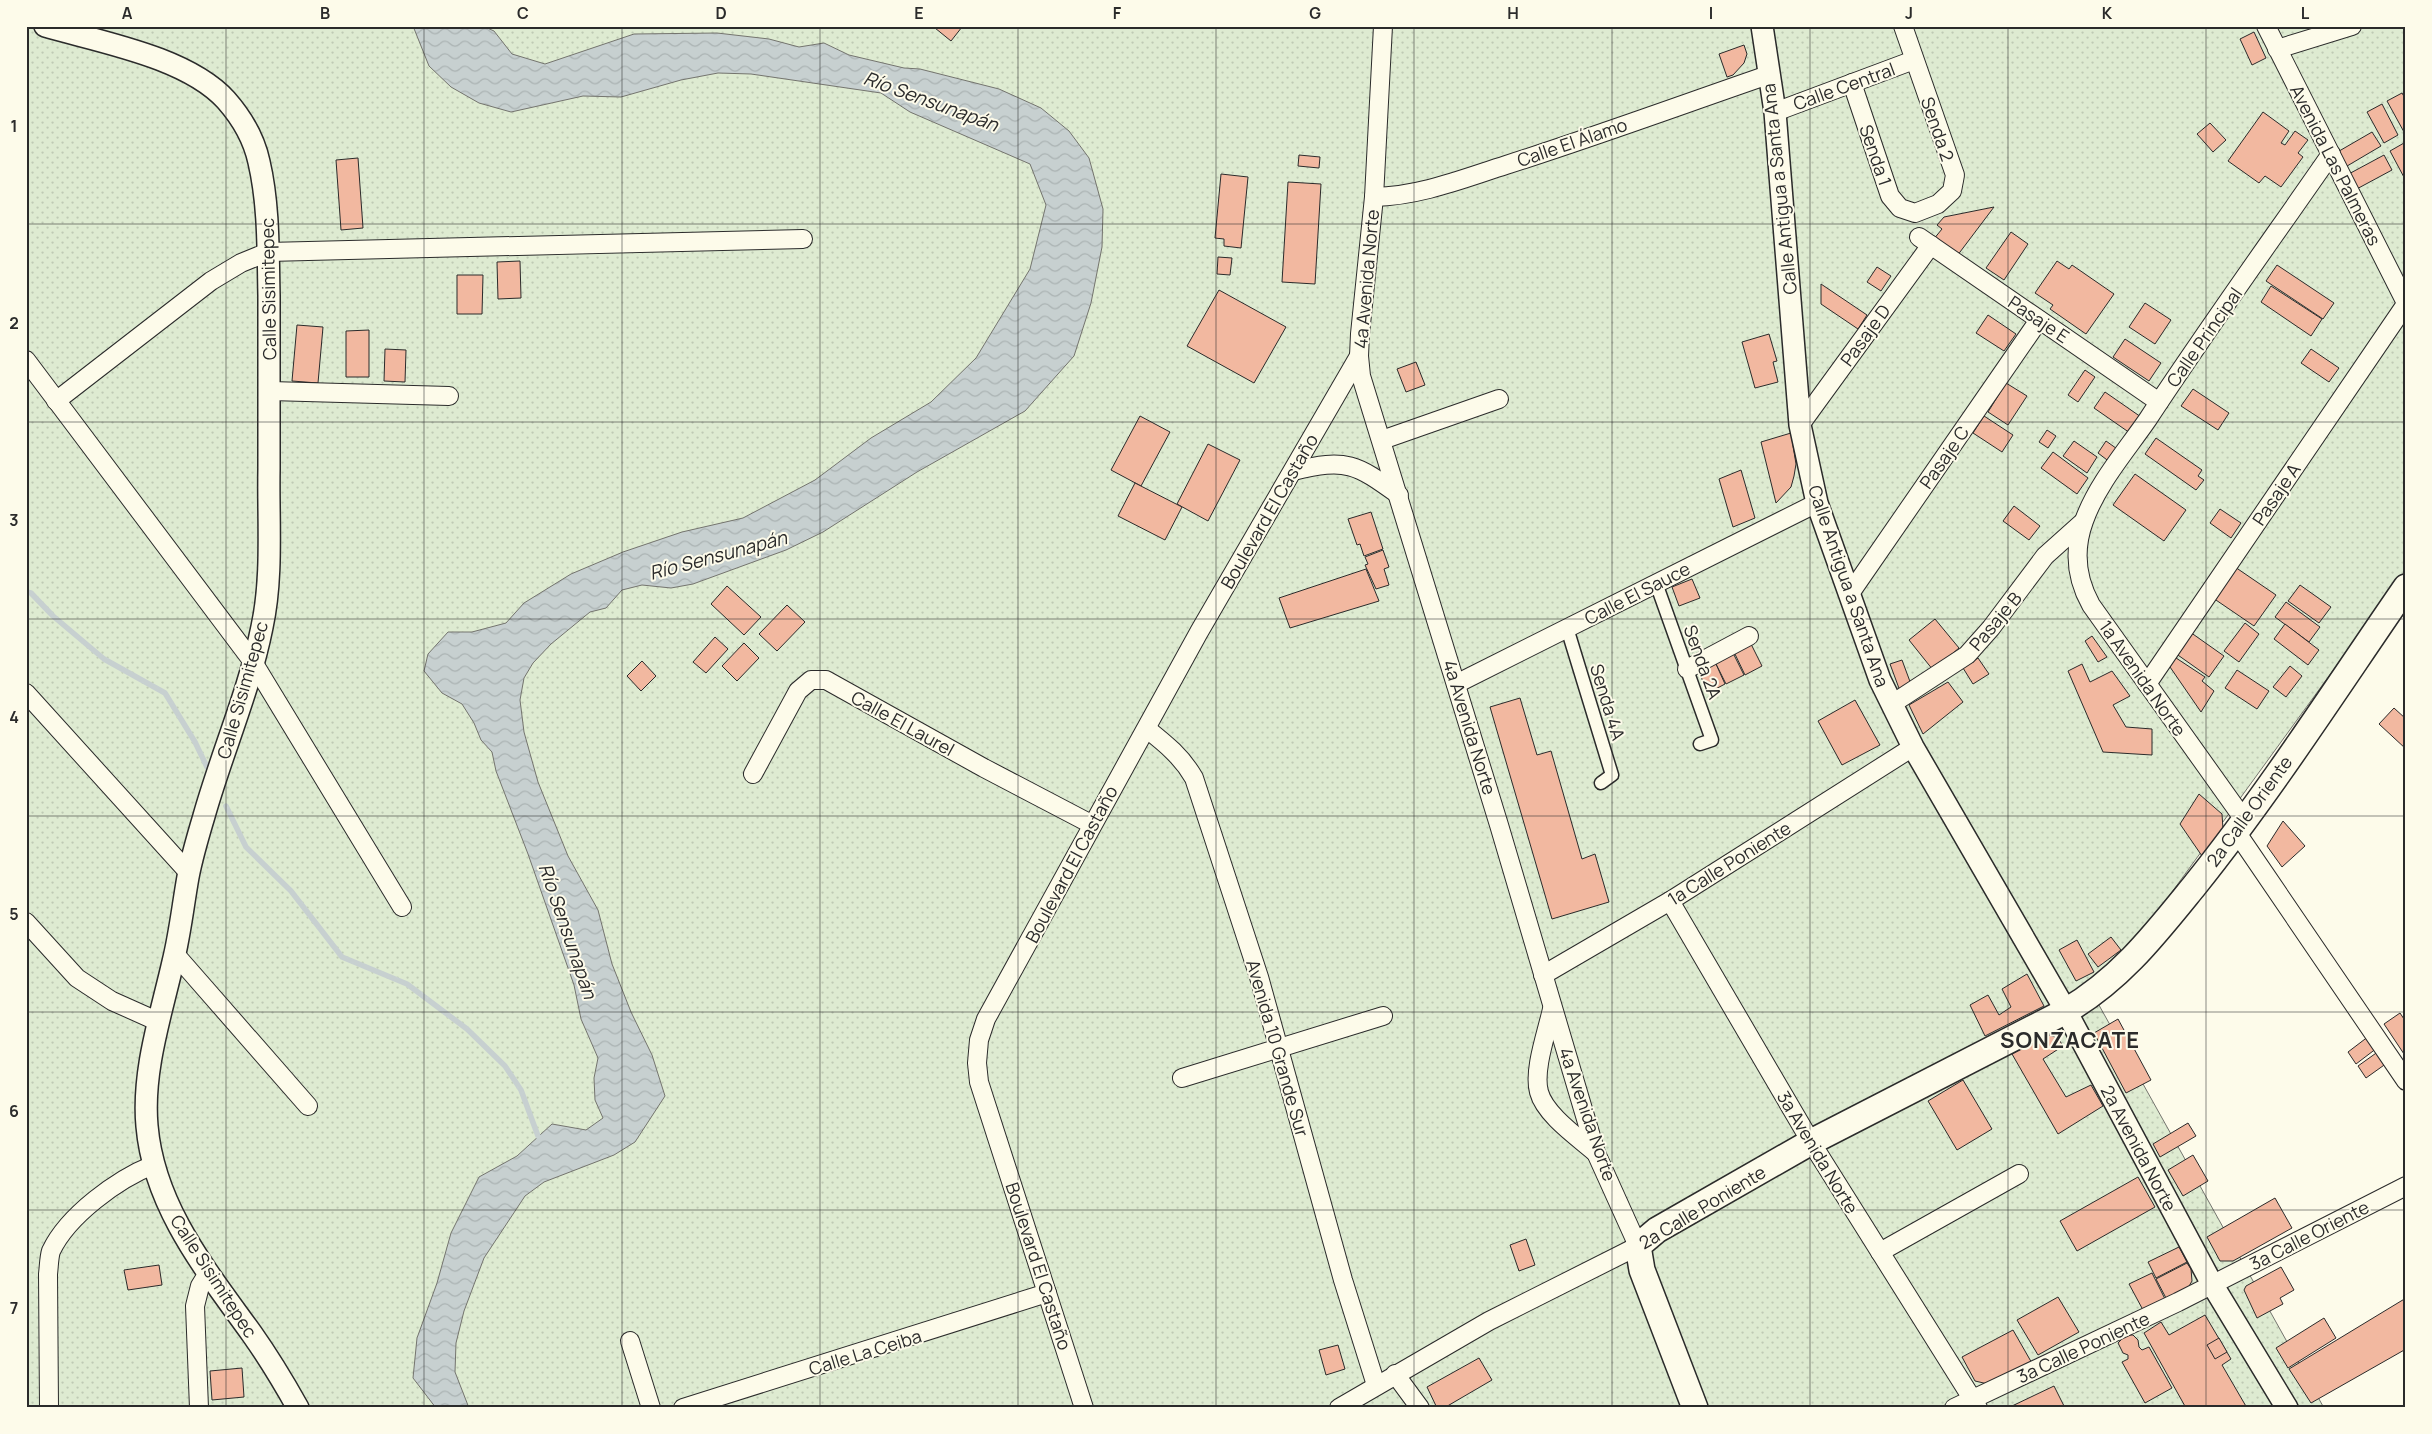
<svg xmlns="http://www.w3.org/2000/svg" width="2432" height="1434" viewBox="0 0 2432 1434" font-family="Manrope,sans-serif">
<style>
.park{fill:url(#park-dots);stroke:#74746e}
.water{fill:url(#water-waves);stroke:#74746e}
.lines{fill:none;stroke-linecap:round;stroke-linejoin:round}
.stream{stroke:#c7d0d0;stroke-width:5.5}
.building{fill:#f2b8a0;stroke:#2b2b2b}
.pedestrian-casing{stroke:#2b2b2b;stroke-width:15}
.minor-casing{stroke:#2b2b2b;stroke-width:20}
.tertiary-casing{stroke:#2b2b2b;stroke-width:24}
.secondary-casing{stroke:#2b2b2b;stroke-width:28}
.pedestrian{stroke:#fdfbea;stroke-width:12}
.minor{stroke:#fdfbea;stroke-width:18}
.tertiary{stroke:#fdfbea;stroke-width:21}
.secondary{stroke:#fdfbea;stroke-width:25}
.grid{fill:none;stroke:#2b2b2b;stroke-width:1;stroke-opacity:0.55}
.labels{text-anchor:middle;dominant-baseline:central;stroke-width:4;stroke-linejoin:round;paint-order:stroke}
.street-label{font-size:18px;fill:#2b2b2b;stroke:#fdfbea}
.water-label{font-size:19px;font-style:italic;fill:#2b2b2b;stroke:#fdfbea}
.district-label{font-size:22px;font-weight:bold;letter-spacing:1px;fill:#2b2b2b;stroke:#fdfbea}
.neatline{fill:none;stroke:#2b2b2b;stroke-width:2}
.grid-label{font-size:16px;text-anchor:middle;font-weight:bold;fill:#2b2b2b}
</style>
<defs>
<pattern id="park-dots" width="8" height="8" patternUnits="userSpaceOnUse" patternTransform="scale(1.25)"><rect width="8" height="8" fill="#deebd1"/><path d="M2 2h.1M6 6h.1" fill="none" stroke="#bfcab4" stroke-width="1.8" stroke-linecap="round"/></pattern>
<pattern id="water-waves" width="16" height="10" patternUnits="userSpaceOnUse" patternTransform="scale(1.25)"><rect width="16" height="10" fill="#c7d0d0"/><path d="M0 5q4-4 8 0t8 0" fill="none" stroke="#abb3b3"/></pattern>
</defs>
<rect width="100%" height="100%" fill="#fdfbea"/>
<path class="park" d="M26,26h2380v544l-311,428 229,410h-2298z"/>
<path class="water" d="M413,26h70l11,5 18,23 33,10 89,-30 83,-1 52,6 30,8 25,-4 25,12 55,13 16,1 79,20 42,19 28,23 20,27 14,51 -1,38 -11,56 -17,53 -49,55 -108,61 -94,60 -37,18 -93,34 -22,4 -29,-3 -20,5 -16,18 -16,4 -39,32 -18,19 -9,15 -4,22 4,32 14,50 30,74 30,54 14,54 19,48 21,43 13,41 -30,46 -21,13 -70,27 -19,14 -41,62 -20,53 -8,32 -1,29 14,36h-33l-23,-30 4,-40 20,-55 14,-50 28,-56 38,-21 35,-32 34,6 17,-12 -8,-18 -1,-22 4,-20 -17,-39 -7,-34 -46,-131 -32,-83 -4,-19 -11,-12 -7,-17 -12,-19 -20,-11 -18,-22 4,-17 20,-22h24l34,-9 18,-20 47,-29 52,-22 59,-20 61,-14 72,-38 56,-42 60,-36 45,-44 54,-89 16,-64 -16,-41 -120,-52 -29,-19 -130,-19 -33,-1 -37,7 -60,17 -38,-1 -72,16 -32,-9 -28,-16 -22,-21z"/>
<g class="lines">
<g class="stream">
<path d="M26,592l5,1 22,23 51,43 61,34 30,49 12,25"/>
<path d="M226,806l20,41 45,44 51,66 65,27 60,45 38,37 16,24 17,46"/>
</g>
</g>
<g class="building">
<path d="M937,26h24l1,1 -11,14 -16,-13z"/>
<path d="M2254,32l12,26 -14,7 -12,-26z"/>
<path d="M1744,45l3,9 -3,9 -11,12 -6,2 -8,-23z"/>
<path d="M2402,93l4,7 -2,32 -17,-31z"/>
<path d="M2382,104l16,31 -14,8 -17,-31z"/>
<path d="M2263,112l26,19 -8,12 4,2 10,-14 13,9 -10,13 5,4 -22,30 -16,-11 -6,7 -31,-22z"/>
<path d="M2210,123l16,17 -13,12 -16,-18z"/>
<path d="M2372,132l9,14 -39,23 -8,-15z"/>
<path d="M2404,143l2,2v36l-16,-30z"/>
<path d="M1299,155l21,2 -1,11 -21,-2z"/>
<path d="M2384,155l8,15 -39,21 -8,-15z"/>
<path d="M358,158l5,70 -22,2 -5,-70z"/>
<path d="M1221,174l27,3 -7,71 -17,-2v-7l-9,-1z"/>
<path d="M1288,182l33,2 -6,100 -33,-2z"/>
<path d="M1994,207l-37,49 -24,-16 9,-11 -5,-4 7,-8z"/>
<path d="M2011,232l17,12 -24,36 -18,-12z"/>
<path d="M1218,257l14,1 -2,17 -13,-1z"/>
<path d="M520,261l1,37 -23,1 -1,-37z"/>
<path d="M2057,261l12,8 3,-4 42,29 -28,40 -36,-25 3,-4 -18,-12z"/>
<path d="M2277,265l57,38 -11,16 -57,-38z"/>
<path d="M1877,267l14,9 -10,15 -14,-9z"/>
<path d="M457,275h26l-1,39h-25z"/>
<path d="M1821,284l46,31 -9,14 -37,-25z"/>
<path d="M2271,286l51,33 -11,17 -50,-34z"/>
<path d="M1219,290l67,37 -32,56 -67,-37z"/>
<path d="M2145,303l26,17 -16,24 -26,-17z"/>
<path d="M1988,315l28,19 -12,17 -28,-18z"/>
<path d="M297,325l26,2 -5,56 -26,-2z"/>
<path d="M369,330v47h-23v-46z"/>
<path d="M1769,334l8,27 -4,1 5,20 -23,6 -13,-46z"/>
<path d="M2125,339l36,24 -12,18 -36,-24z"/>
<path d="M385,349l21,1 -1,32 -21,-1z"/>
<path d="M2311,349l28,19 -10,14 -28,-19z"/>
<path d="M1416,362l9,23 -19,7 -9,-23z"/>
<path d="M2085,370l10,7 -17,25 -10,-7z"/>
<path d="M2006,383l21,13 -19,29 -20,-13z"/>
<path d="M2193,389l36,24 -11,17 -37,-24z"/>
<path d="M2105,392l36,25 -11,16 -36,-25z"/>
<path d="M1140,416l30,16 -29,54 -30,-16z"/>
<path d="M1984,416l29,19 -11,17 -29,-19z"/>
<path d="M2047,430l9,6 -8,12 -9,-6z"/>
<path d="M1791,433l5,31 -2,12 -3,11 -15,16 -15,-61z"/>
<path d="M2156,438l46,32 -4,6 6,4 -8,10 -51,-36z"/>
<path d="M2074,441l23,16 -10,16 -24,-17z"/>
<path d="M2106,441l14,10 -9,12 -13,-10z"/>
<path d="M1208,444l32,16 -32,61 -31,-17z"/>
<path d="M2053,452l35,26 -11,16 -36,-26z"/>
<path d="M1741,470l14,48 -22,9 -14,-48z"/>
<path d="M2135,474l51,36 -22,31 -51,-36z"/>
<path d="M1135,483l47,24 -17,33 -47,-24z"/>
<path d="M2014,506l26,20 -11,14 -26,-19z"/>
<path d="M2220,509l21,14 -10,15 -21,-15z"/>
<path d="M1371,512l12,37 -19,7 -4,-12 -3,1 -9,-26z"/>
<path d="M1383,550l6,17 -5,2 5,16 -13,4 -11,-24 3,-1 -3,-7z"/>
<path d="M2235,567l41,28 -22,31 -41,-28z"/>
<path d="M1366,569l13,32 -89,27 -11,-30z"/>
<path d="M1692,579l8,19 -21,8 -7,-19z"/>
<path d="M2300,585l31,22 -12,16 -31,-22z"/>
<path d="M727,586l34,31 -17,18 -33,-31z"/>
<path d="M2286,602l34,25 -11,15 -34,-25z"/>
<path d="M787,605l18,17 -28,29 -18,-17z"/>
<path d="M1935,619l24,29 -26,22 -24,-30z"/>
<path d="M2245,623l14,11 -20,28 -15,-11z"/>
<path d="M2285,624l34,26 -11,15 -34,-26z"/>
<path d="M2190,632l34,24 -15,21 -34,-24z"/>
<path d="M2092,636l15,21 -9,5 -13,-21z"/>
<path d="M715,637l13,12 -22,24 -13,-11z"/>
<path d="M744,643l15,15 -22,23 -15,-15z"/>
<path d="M1751,644l11,22 -17,9 -11,-23z"/>
<path d="M1733,653l11,22 -18,9 -11,-22z"/>
<path d="M2173,656l32,21 -3,4 12,10 -13,21 -31,-45z"/>
<path d="M1978,658l11,16 -16,10 -10,-16z"/>
<path d="M1902,660l10,27 -12,4 -10,-27z"/>
<path d="M642,661l14,15 -15,15 -14,-15z"/>
<path d="M1715,662l10,22 -17,9 -10,-23z"/>
<path d="M2082,664l8,18 22,-11 18,25 -17,9 13,22 26,2v26l-49,-3 -35,-81z"/>
<path d="M2290,666l12,10 -16,21 -13,-10z"/>
<path d="M2237,670l32,21 -12,18 -32,-21z"/>
<path d="M1948,682l15,20 -40,32 -14,-29z"/>
<path d="M1520,698l17,57 14,-4 31,108 13,-5 14,48 -57,17 -62,-212z"/>
<path d="M1855,700l25,45 -38,20 -24,-44z"/>
<path d="M2394,708l12,11v30l-27,-25z"/>
<path d="M2199,794l23,20 1,15 -21,27 -22,-32z"/>
<path d="M2283,821l22,25 -23,21 -15,-21z"/>
<path d="M2111,937l10,13 -23,17 -10,-13z"/>
<path d="M2077,940l17,32 -18,9 -17,-31z"/>
<path d="M2027,974l17,32 -59,30 -15,-31 18,-10 11,20 12,-8 -9,-18z"/>
<path d="M2400,1013l6,9v35l-22,-33z"/>
<path d="M2118,1019l33,61 -25,13 -32,-60z"/>
<path d="M2049,1035l9,3 5,8 -20,13 23,38 25,-12 12,21 -45,28 -46,-80z"/>
<path d="M2369,1036l8,12 -21,16 -8,-12z"/>
<path d="M2379,1051l8,12 -21,15 -8,-12z"/>
<path d="M1963,1080l29,49 -35,21 -29,-49z"/>
<path d="M2188,1123l8,13 -36,21 -7,-13z"/>
<path d="M2193,1155l15,26 -25,15 -15,-26z"/>
<path d="M2138,1177l17,30 -78,44 -17,-30z"/>
<path d="M2275,1198l17,30 -59,33h-13l-13,-24z"/>
<path d="M1526,1239l9,26 -16,6 -9,-26z"/>
<path d="M2179,1247l8,15 -31,16 -8,-16z"/>
<path d="M2187,1263l4,6 1,12 -4,7 -22,10 -10,-19z"/>
<path d="M159,1265l3,20 -34,5 -4,-20z"/>
<path d="M2281,1267l13,23 -14,8 3,6 -26,14 -13,-28 2,-4z"/>
<path d="M2152,1273l13,26 -22,11 -14,-26z"/>
<path d="M2058,1297l21,35 -41,23 -21,-35z"/>
<path d="M2406,1298v51l-95,54 -22,-34z"/>
<path d="M2205,1315l26,44 -9,6 25,43h-61l-42,-75 17,-11 8,13z"/>
<path d="M2324,1318l12,20 -48,30 -12,-20z"/>
<path d="M2013,1330l20,35 -45,19 -13,-3 -13,-24z"/>
<path d="M2126,1335h7l5,5 1,7 3,3 7,-3 23,41 -27,15 -23,-41 6,-3v-4l-5,-2 -5,-10z"/>
<path d="M2219,1338l8,14 -12,7 -8,-14z"/>
<path d="M1338,1345l7,24 -19,6 -7,-25z"/>
<path d="M1479,1358l13,22 -48,28h-7l-10,-21z"/>
<path d="M242,1368l2,29 -32,3 -2,-29z"/>
<path d="M2054,1386l11,22h-55l2,-2z"/>
</g>
<g class="lines">
<g class="pedestrian-casing">
<g id="pedestrian">
<path d="M1656,583l56,157 -12,4"/>
<path d="M1567,628l45,147 -11,8"/>
</g>
</g>
<g class="minor-casing">
<g id="minor">
<path d="M2266,26l140,277"/>
<path d="M2277,49l75,-23"/>
<path d="M1852,83l38,113 10,12 15,5 23,-9 14,-13 3,-16 -52,-149"/>
<path d="M1775,112l139,-52"/>
<path d="M1374,197c46,-1 88,-18 132,-32 88,-28 175,-60 262,-90"/>
<path d="M1919,237l240,165"/>
<path d="M26,360l227,302 149,245"/>
<path d="M270,391l179,5"/>
<path d="M56,401l155,-120 30,-18 27,-11 535,-13"/>
<path d="M1800,425l131,-180"/>
<path d="M1382,440l117,-41"/>
<path d="M1293,471c54,-13 63,-7 106,24"/>
<path d="M1849,595l190,-275"/>
<path d="M1687,669l62,-33"/>
<path d="M1456,684l361,-181"/>
<path d="M2147,684l259,-380"/>
<path d="M26,693l163,180"/>
<path d="M1892,704l75,-49 24,-27 54,-72 38,-34"/>
<path d="M1147,729c19,15 35,28 47,49l65,199 84,303 33,105"/>
<path d="M753,774l45,-83 13,-11h15l158,88 107,56"/>
<path d="M2245,821l-154,-216c-15,-27 -18,-54 -7,-84 13,-37 42,-70 64,-102 59,-90 122,-177 183,-265"/>
<path d="M2237,833l169,248"/>
<path d="M1670,901l141,241 167,266"/>
<path d="M26,922l51,56 35,23 47,21"/>
<path d="M175,954l133,152"/>
<path d="M1543,975l127,-74 243,-154"/>
<path d="M1552,1009c-5,23 -19,61 -13,83 6,23 40,46 57,61"/>
<path d="M1182,1078l201,-62"/>
<path d="M1880,1252l139,-78"/>
<path d="M630,1341l21,67"/>
<path d="M1395,1374l25,34"/>
<path d="M49,1408l-1,-134c1,-8 1,-17 3,-23 17,-36 67,-72 102,-86"/>
<path d="M199,1408l-4,-102 5,-20 8,-13"/>
<path d="M683,1408l364,-115"/>
<path d="M1084,1408l-105,-326 -2,-19 2,-23 7,-21 213,-387 160,-276"/>
<path d="M1339,1408l150,-87 149,-75 -42,-93 -97,-328 -138,-449 -2,-20 1,-22 14,-137 9,-171"/>
<path d="M1954,1408l224,-106 228,-116"/>
</g>
</g>
<g class="tertiary-casing">
<g id="tertiary">
<path d="M45,26c55,16 142,31 181,74 15,17 28,39 33,62 10,43 9,89 10,134 0,57 0,115 0,173 -1,52 4,107 -7,158 -13,65 -40,125 -58,189 -6,20 -12,40 -16,61 -5,28 -8,57 -15,85 -12,53 -31,109 -26,164 7,81 59,144 105,208 17,24 32,49 46,74"/>
<path d="M1762,26l13,86 25,313 17,78 63,177 33,67 153,264 146,273 75,124"/>
</g>
</g>
<g class="secondary-casing">
<path id="secondary" d="M1695,1408l-53,-138 -4,-24 19,-16 154,-88 255,-131c55,-32 90,-78 129,-126 76,-95 142,-198 211,-298"/>
</g>
<use href="#pedestrian" class="pedestrian"/>
<use href="#minor" class="minor"/>
<use href="#tertiary" class="tertiary"/>
<use href="#secondary" class="secondary"/>
</g>
<path class="grid" d="M226,26v1382M424,26v1382M622,26v1382M820,26v1382M1018,26v1382M1216,26v1382M1414,26v1382M1612,26v1382M1810,26v1382M2008,26v1382M2206,26v1382M26,224h2380M26,422h2380M26,619h2380M26,816h2380M26,1012h2380M26,1210h2380"/>
<g class="labels">
<g class="street-label">
<text transform="translate(1844 86) rotate(-20)">Calle Central</text>
<text transform="translate(1938 129) rotate(71)">Senda 2</text>
<text transform="translate(1572 142) rotate(-19)">Calle El Álamo</text>
<text transform="translate(1876 155) rotate(71)">Senda 1</text>
<text transform="translate(2336 165) rotate(63)">Avenida Las Palmeras</text>
<text transform="translate(1779 189) rotate(-96)">Calle Antigua a Santa Ana</text>
<text transform="translate(1366 279) rotate(-85)">4a Avenida Norte</text>
<text transform="translate(268 289) rotate(-91)">Calle Sisimitepec</text>
<text transform="translate(2039 319) rotate(34)">Pasaje E</text>
<text transform="translate(1865 335) rotate(-54)">Pasaje D</text>
<text transform="translate(2204 337) rotate(-55)">Calle Principal</text>
<text transform="translate(1944 457) rotate(-55)">Pasaje C</text>
<text transform="translate(2276 494) rotate(-56)">Pasaje A</text>
<text transform="translate(1269 511) rotate(-60)">Boulevard El Castaño</text>
<text transform="translate(1849 586) rotate(71)">Calle Antigua a Santa Ana</text>
<text transform="translate(1637 593) rotate(-27)">Calle El Sauce</text>
<text transform="translate(1995 621) rotate(-50)">Pasaje B</text>
<text transform="translate(1703 662) rotate(70)">Senda 2A</text>
<text transform="translate(2143 678) rotate(55)">1a Avenida Norte</text>
<text transform="translate(242 690) rotate(-74)">Calle Sisimitepec</text>
<text transform="translate(1608 702) rotate(73)">Senda 4A</text>
<text transform="translate(903 723) rotate(29)">Calle El Laurel</text>
<text transform="translate(1470 727) rotate(73)">4a Avenida Norte</text>
<text transform="translate(2249 811) rotate(-54)">2a Calle Oriente</text>
<text transform="translate(1729 863) rotate(-32)">1a Calle Poniente</text>
<text transform="translate(1071 864) rotate(-62)">Boulevard El Castaño</text>
<text transform="translate(1278 1048) rotate(74)">Avenida 10 Grande Sur</text>
<text transform="translate(1588 1114) rotate(71)">4a Avenida Norte</text>
<text transform="translate(2139 1148) rotate(62)">2a Avenida Norte</text>
<text transform="translate(1818 1152) rotate(59)">3a Avenida Norte</text>
<text transform="translate(1702 1207) rotate(-31)">2a Calle Poniente</text>
<text transform="translate(2309 1235) rotate(-27)">3a Calle Oriente</text>
<text transform="translate(1039 1266) rotate(72)">Boulevard El Castaño</text>
<text transform="translate(214 1276) rotate(57)">Calle Sisimitepec</text>
<text transform="translate(2083 1347) rotate(-25)">3a Calle Poniente</text>
<text transform="translate(865 1352) rotate(-17)">Calle La Ceiba</text>
</g>
<g class="water-label">
<text transform="translate(931 101) rotate(20)">Río Sensunapán</text>
<text transform="translate(718 555) rotate(-15)">Río Sensunapán</text>
<text transform="translate(568 931) rotate(71)">Río Sensunapán</text>
</g>
<g class="district-label">
<text x="2070" y="1040">SONZACATE</text>
</g>
</g>
<rect width="2432" height="1434" fill="none" stroke="#fdfbea" stroke-width="55"/>
<rect x="28" y="28" width="2376" height="1378" class="neatline"/>
<g class="grid-label">
<text x="127" y="19">A</text>
<text x="325" y="19">B</text>
<text x="523" y="19">C</text>
<text x="721" y="19">D</text>
<text x="919" y="19">E</text>
<text x="1117" y="19">F</text>
<text x="1315" y="19">G</text>
<text x="1513" y="19">H</text>
<text x="1711" y="19">I</text>
<text x="1909" y="19">J</text>
<text x="2107" y="19">K</text>
<text x="2305" y="19">L</text>
<text x="14" y="132">1</text>
<text x="14" y="329">2</text>
<text x="14" y="526">3</text>
<text x="14" y="723">4</text>
<text x="14" y="920">5</text>
<text x="14" y="1117">6</text>
<text x="14" y="1314">7</text>
</g>
</svg>
